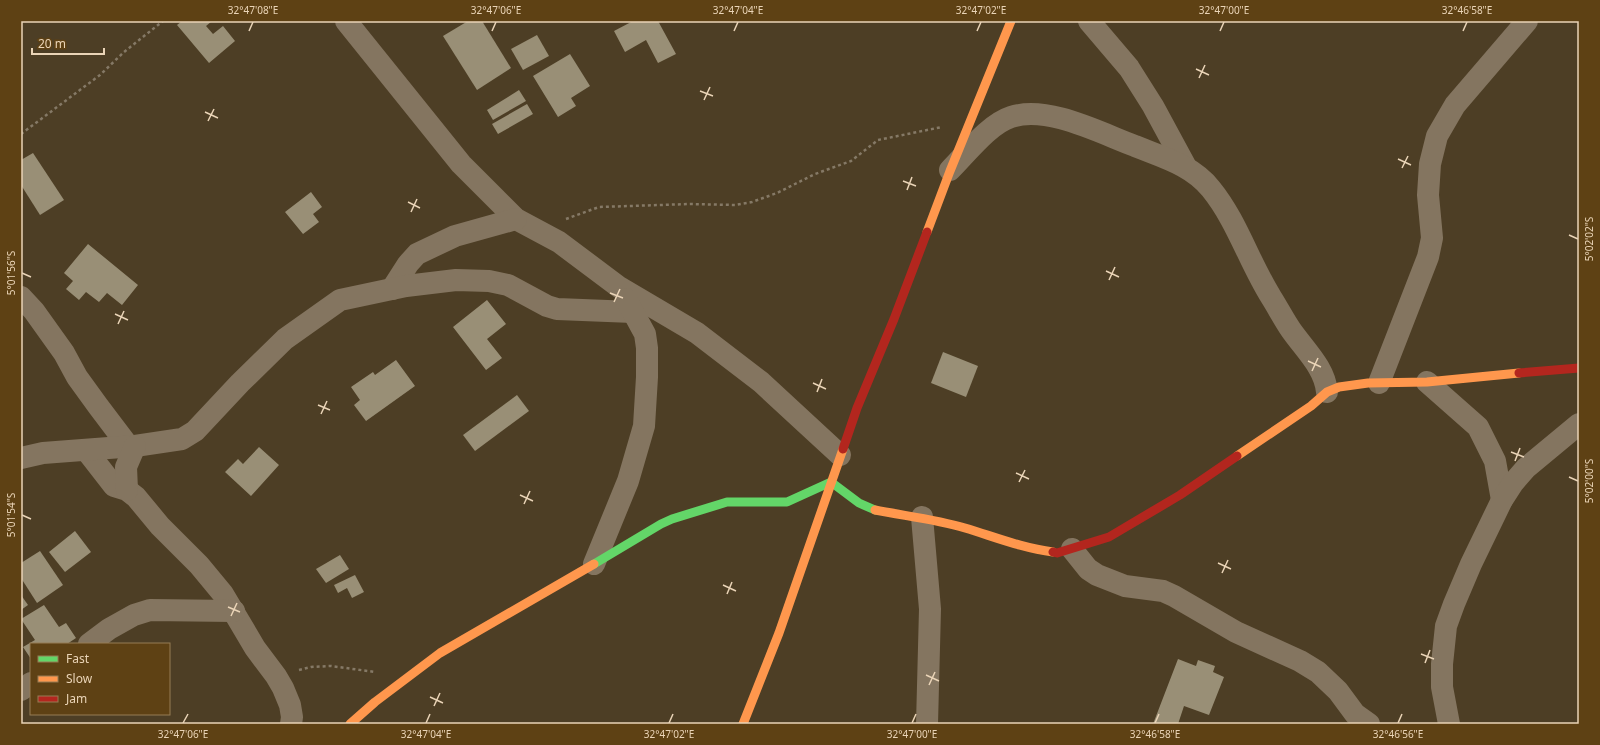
<svg xmlns="http://www.w3.org/2000/svg" width="1600" height="745" viewBox="0 0 1600 745" font-family="'Noto Sans',sans-serif">
<style>
.building{fill:#998f76}
.lines{fill:none;stroke-linecap:round;stroke-linejoin:round}
.path{stroke:#857966;stroke-width:2.5;stroke-dasharray:3 3;stroke-linecap:butt}
.street{stroke:#847560;stroke-width:22}
.fast{stroke:#63d668;stroke-width:9}
.slow{stroke:#ff974d;stroke-width:9}
.jam{stroke:#b3261e;stroke-width:9}
.ticks{fill:none;stroke:#ead4b7;stroke-width:1.5}
.neatline{fill:none;stroke:#ead4b7;stroke-width:1.5}
.ticks-label{font-size:10px;text-anchor:middle;fill:#ead4b7}
</style>
<rect width="100%" height="100%" fill="#4d3e25"/>
<g class="building">
<path d="M182,21h30l-6,5 7,8 10,-8 12,15 -26,22 -32,-38z"/>
<path d="M468,21h14l29,47 -34,22 -34,-54z"/>
<path d="M633,21h25l18,33 -18,9 -12,-23 -21,12 -11,-21z"/>
<path d="M537,35l12,21 -26,14 -12,-21z"/>
<path d="M570,54l20,32 -19,12 5,8 -18,11 -25,-41z"/>
<path d="M519,90l7,11 -33,19 -6,-10z"/>
<path d="M527,104l6,10 -35,20 -6,-10z"/>
<path d="M33,153l31,47 -24,15 -19,-30v-25z"/>
<path d="M311,192l11,15 -9,7 6,8 -16,12 -18,-22z"/>
<path d="M88,244l50,41 -16,20 -15,-12 -8,9 -13,-10 -7,8 -13,-11 7,-8 -9,-8z"/>
<path d="M487,300l19,24 -19,15 15,19 -16,12 -33,-43z"/>
<path d="M943,352l35,14 -12,31 -35,-14z"/>
<path d="M396,360l19,26 -49,35 -12,-16 6,-5 -9,-13 22,-15 2,3z"/>
<path d="M517,395l12,16 -54,40 -12,-16z"/>
<path d="M259,447l20,18 -28,31 -26,-24 13,-13 5,5z"/>
<path d="M75,531l16,21 -26,20 -16,-20z"/>
<path d="M40,551l23,34 -26,18 -16,-25v-15z"/>
<path d="M340,555l9,14 -23,14 -10,-14z"/>
<path d="M355,575l9,17 -12,6 -5,-10 -9,5 -4,-8z"/>
<path d="M21,595l7,10 -7,5z"/>
<path d="M44,605l15,22 7,-4 10,15 -9,6h-36v15l-8,-12 12,-7 -14,-21z"/>
<path d="M1178,659l18,7 2,-6 17,6 -2,6 11,5 -15,38 -25,-9 -6,18h-25z"/>
</g>
<g class="lines">
<g class="path">
<path d="M21,134l79,-59 24,-23 39,-31"/>
<path d="M566,219l33,-12 91,-3 45,1 17,-3 25,-9 38,-19 36,-13 27,-21 64,-13"/>
<path d="M299,670l12,-3 20,-1 44,6"/>
</g>
<g class="street">
<path d="M346,21l115,143 55,55 43,23 60,45 78,46 64,49 79,73"/>
<path d="M1089,21l40,47 24,38 33,61"/>
<path d="M950,170c17,-17 39,-46 61,-53 37,-12 89,16 124,29 27,11 57,19 76,43 26,32 38,73 60,108 7,11 13,23 20,33 14,20 34,38 36,62"/>
<path d="M392,289l16,-25 9,-10 38,-18 61,-17"/>
<path d="M21,297l13,14 30,42 13,24 21,29 31,41"/>
<path d="M1427,382l51,45 17,34 7,39"/>
<path d="M1379,383l49,-126 4,-19 -4,-43 2,-31 7,-28 18,-31 72,-84"/>
<path d="M86,450l28,36 13,4 9,7 24,29 39,39 24,29 32,54 21,28 7,12 7,17 2,12 -1,7"/>
<path d="M21,458l22,-5 92,-7 47,-7 13,-8 45,-48 45,-44 55,-39 66,-14 50,-6 33,1 19,4 39,21 10,3 76,3"/>
<path d="M127,490l-1,-23 9,-21"/>
<path d="M922,517l8,92 -3,115"/>
<path d="M1072,549l16,20 9,6 28,11 38,5 11,5 62,36 64,29 18,11 20,19 17,23 14,10"/>
<path d="M594,564l34,-83 16,-55 3,-49v-29l-2,-14 -19,-35"/>
<path d="M89,644l20,-15 25,-14 16,-5 84,1"/>
<path d="M21,690l10,-7"/>
<path d="M1449,724l-7,-37v-23l4,-38 8,-22 17,-40 31,-64 11,-17 13,-15 53,-44"/>
</g>
<path class="fast" d="M594,564l67,-40 11,-5 55,-17h60l44,-20 28,21 16,7"/>
<g class="slow">
<path d="M927,232l23,-61 61,-150"/>
<path d="M1237,456l74,-50 16,-14 12,-5 29,-4 59,-1 92,-9"/>
<path d="M875,510c30,6 60,9 90,18 30,9 57,20 88,24"/>
<path d="M350,724l25,-22 65,-49 154,-89"/>
<path d="M743,724l36,-91 64,-184"/>
</g>
<g class="jam">
<path d="M1519,373l60,-5"/>
<path d="M843,449l14,-41 37,-89 33,-87"/>
<path d="M1053,552l4,1 52,-16 71,-42 57,-39"/>
</g>
</g>
<path class="ticks" d="M249,31l4,-9M492,31l4,-9M734,31l4,-9M977,31l4,-9M1220,31l4,-9M1463,31l4,-9M1196,69l13,6M1199,78l6,-13M700,91l13,5M704,100l6,-13M205,112l13,6M208,121l6,-12M1398,159l13,6M1402,168l6,-12M903,181l13,5M907,190l5,-13M408,202l12,6M411,212l6,-13M1569,235l9,4M1106,271l13,6M22,273l9,4M1109,280l6,-13M610,293l13,5M614,302l6,-13M115,314l13,6M118,324l6,-13M1308,361l13,6M1312,371l6,-13M813,383l13,6M817,392l5,-13M318,405l12,5M321,414l6,-13M1511,452l13,5M1515,461l5,-13M1016,473l13,6M1569,477l9,4M1019,482l6,-12M520,495l13,6M524,504l6,-13M22,515l9,4M1218,563l13,6M1222,573l6,-13M723,585l13,6M727,594l5,-12M228,607l12,5M231,616l6,-13M1421,654l13,5M1425,663l5,-13M926,675l13,6M929,685l6,-13M430,697l13,6M434,706l6,-13M183,723l5,-9M426,723l4,-9M669,723l4,-9M912,723l4,-9M1155,723l4,-9M1398,723l4,-9"/>
<rect width="1600" height="745" fill="none" stroke="#5e4114" stroke-width="44"/>
<rect x="30" y="643" width="140" height="72" fill="#5e4114" stroke="#967c55"/>
<rect x="38" y="656" width="20" height="6" fill="#63d668" stroke="#967c55"/>
<text x="66" y="663" font-size="12" fill="#ead4b7">Fast</text>
<rect x="38" y="676" width="20" height="6" fill="#ff974d" stroke="#967c55"/>
<text x="66" y="683" font-size="12" fill="#ead4b7">Slow</text>
<rect x="38" y="696" width="20" height="6" fill="#b3261e" stroke="#967c55"/>
<text x="66" y="703" font-size="12" fill="#ead4b7">Jam</text>
<path d="M32 48v6h72v-6" fill="none" stroke="#ead4b7" stroke-width="2"/>
<text x="38" y="48" font-size="12" fill="#ead4b7" stroke="#5e4114" stroke-width="3" paint-order="stroke">20 m</text>
<rect x="22" y="22" width="1556" height="701" class="neatline"/>
<g class="ticks-label">
<text x="253" y="14">32°47'08"E</text>
<text x="496" y="14">32°47'06"E</text>
<text x="738" y="14">32°47'04"E</text>
<text x="981" y="14">32°47'02"E</text>
<text x="1224" y="14">32°47'00"E</text>
<text x="1467" y="14">32°46'58"E</text>
<text transform="translate(1589 239) rotate(-90)" y="4">5°02'02"S</text>
<text transform="translate(11 273) rotate(-90)" y="4">5°01'56"S</text>
<text transform="translate(1589 481) rotate(-90)" y="4">5°02'00"S</text>
<text transform="translate(11 515) rotate(-90)" y="4">5°01'54"S</text>
<text x="183" y="738">32°47'06"E</text>
<text x="426" y="738">32°47'04"E</text>
<text x="669" y="738">32°47'02"E</text>
<text x="912" y="738">32°47'00"E</text>
<text x="1155" y="738">32°46'58"E</text>
<text x="1398" y="738">32°46'56"E</text>
</g>
</svg>
